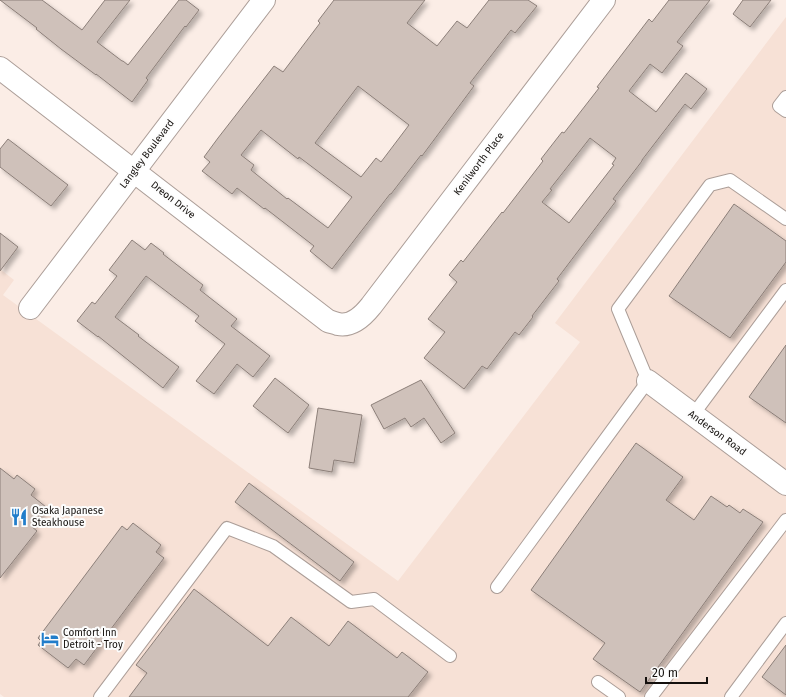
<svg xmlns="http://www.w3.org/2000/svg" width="786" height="697" viewBox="0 0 786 697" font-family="'Fira Sans',sans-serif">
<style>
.built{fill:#f7e1d6}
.building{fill:#cfc1ba;stroke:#8c7f79;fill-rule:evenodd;filter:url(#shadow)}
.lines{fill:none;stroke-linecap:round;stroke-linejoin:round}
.service-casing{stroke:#ac9e98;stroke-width:14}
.minor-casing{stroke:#ac9e98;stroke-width:24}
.service{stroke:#fff;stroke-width:12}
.minor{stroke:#fff;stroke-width:22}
.labels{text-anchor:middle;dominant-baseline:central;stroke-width:4;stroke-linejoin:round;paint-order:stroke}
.street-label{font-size:10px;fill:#14100d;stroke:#fdfdfd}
.poi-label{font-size:10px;fill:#14100d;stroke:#fdfdfd;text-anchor:start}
</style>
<defs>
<filter id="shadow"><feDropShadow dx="3.5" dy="3.5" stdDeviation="2" flood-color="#0004"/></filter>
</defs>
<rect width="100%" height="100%" fill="#fbede6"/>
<path class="built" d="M786,17v680h-782l-4,-3v-425l14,11 -11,15 395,286 182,-239 -25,-19z"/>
<g class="building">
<path d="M0,0h42l40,30 23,-30h25l-33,42 25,19h1l5,4 51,-65h7l13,10 -13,17 -1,-1 -39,52 2,2 -16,22 -36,-28v1l-35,-26 -25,-20 1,-1z"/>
<path d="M334,0h91l-18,23 30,23 20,-25 10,7 22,-28h39l9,6 -22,27 -4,-3 -41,53 4,3 -52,70 -1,-1 -30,39h-1l-58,75 -22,-18 4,-5 -49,-38 -1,1 -27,-21 -5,6 -30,-23 8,-9 -6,-5 14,-19 56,-72 9,6 37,-49 -2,-2zM358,86l51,39 -28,37 -5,-4 -15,19 -46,-34zM261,130l37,29 1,-2 53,40 -24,31 -40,-30 -1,1 -36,-29 3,-5 -13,-10z"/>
<path d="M669,0h41l-33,42 6,4 -21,27 -12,-9 -21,27 27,21 30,-39 21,16 -16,20 -6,-5 -43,56v1l-29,38 3,2 -59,78 2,2 -27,35 1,1 -14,18 -4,-3 -28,37 -5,-3 -18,23 -40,-31 21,-26 -17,-13 29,-37 -8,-7 12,-15 2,2 39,-50 1,1 40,-52 -2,-2 21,-27 2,1 35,-45 -2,-1 52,-68 3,3zM590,138l26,20 -4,6 2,1 -45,58 -27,-21 10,-12 -2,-1z"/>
<path d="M743,0h28l-21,27 -17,-13z"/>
<path d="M8,139l60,46 -17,21 -51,-39v-18z"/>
<path d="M734,204l52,37v21l-56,76 -61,-42z"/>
<path d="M0,233l18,14 -18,24z"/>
<path d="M132,240l13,10 6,-7 13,10 -1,1 40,31 -3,5 37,29 -6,7 39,30 -17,21 -16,-13 -23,30 -18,-13 29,-37 -30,-23 4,-5 -53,-40 -31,41 24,18 -1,1 41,31 -16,21 -65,-52v1l-21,-16 15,-19 3,2 22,-28 -8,-6z"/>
<path d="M786,345v78l-37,-26z"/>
<path d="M275,378l34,27 -21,28 -35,-27z"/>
<path d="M421,380l34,53 -14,10 -17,-25 -13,9 -6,-9 -21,11 -13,-24z"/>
<path d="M318,408l44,7 -8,48 -20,-3 -2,12 -23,-4z"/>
<path d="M636,443l47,34 -17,23 28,20 17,-24 16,11 2,-2 11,8 3,-4 20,13 -123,170 -47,-33 12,-16 -74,-53z"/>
<path d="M0,468l14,11 3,-4 18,14 -4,6 15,12 -15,19 6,5 -37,47z"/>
<path d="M249,483l105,79 -14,19 -105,-79z"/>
<path d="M133,523l28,22 -5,7 8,6 -80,107 -8,-6 -8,9 -30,-23 3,-4 -3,-3 84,-112 5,4z"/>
<path d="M194,589l74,57 23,-29 38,29 19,-25 49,37 5,-6 26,20 -20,25h-279l18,-24 -11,-8z"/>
<path d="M786,645v50l-24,-18z"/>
</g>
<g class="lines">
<g class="service-casing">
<g id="service">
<path d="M786,97l-7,9 7,5"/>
<path d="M693,415l93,-125"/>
<path d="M497,587l151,-206 -30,-72 92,-124 20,-5 56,39"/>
<path d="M598,682l21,15"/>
<path d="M100,697l127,-169 46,18 78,56 23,-3 76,57"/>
<path d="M651,697l135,-177"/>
<path d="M731,697l55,-74"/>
</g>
</g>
<g class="minor-casing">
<g id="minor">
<path d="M0,68l328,253c3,1 7,2 10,3 14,3 25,-8 33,-18l233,-306"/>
<path d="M30,308l234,-308"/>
<path d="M648,381l138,103"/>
</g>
</g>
<use href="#service" class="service"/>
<use href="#minor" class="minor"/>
</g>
<defs>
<g id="restaurant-bare" transform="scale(1.38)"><path d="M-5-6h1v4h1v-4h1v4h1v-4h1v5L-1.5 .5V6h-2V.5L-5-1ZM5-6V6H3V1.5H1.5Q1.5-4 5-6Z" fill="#217dca" stroke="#fdfdfd" stroke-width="2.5" paint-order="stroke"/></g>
<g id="hotel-bare" transform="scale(1.38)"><path d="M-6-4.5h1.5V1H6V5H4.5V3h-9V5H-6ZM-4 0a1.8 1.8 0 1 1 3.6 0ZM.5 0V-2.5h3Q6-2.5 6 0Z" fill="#217dca" stroke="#fdfdfd" stroke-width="2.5" paint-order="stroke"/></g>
</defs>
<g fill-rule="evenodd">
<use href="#restaurant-bare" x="19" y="517"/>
<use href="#hotel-bare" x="50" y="639"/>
</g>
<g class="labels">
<g class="street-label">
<text transform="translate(147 154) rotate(-53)">Langley Boulevard</text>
<text transform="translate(479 164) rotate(-53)">Kenilworth Place</text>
<text transform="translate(173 200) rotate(38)">Dreon Drive</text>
<text transform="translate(717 433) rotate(36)">Anderson Road</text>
</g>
<g class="poi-label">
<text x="32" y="511">Osaka Japanese<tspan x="32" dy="12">Steakhouse</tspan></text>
<text x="63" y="633">Comfort Inn<tspan x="63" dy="12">Detroit - Troy</tspan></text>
</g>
</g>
<path d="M646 677v6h61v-6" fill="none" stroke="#14100d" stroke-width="2"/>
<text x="652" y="677" font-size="12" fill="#14100d" stroke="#fdfdfd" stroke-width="3" paint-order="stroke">20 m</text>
</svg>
